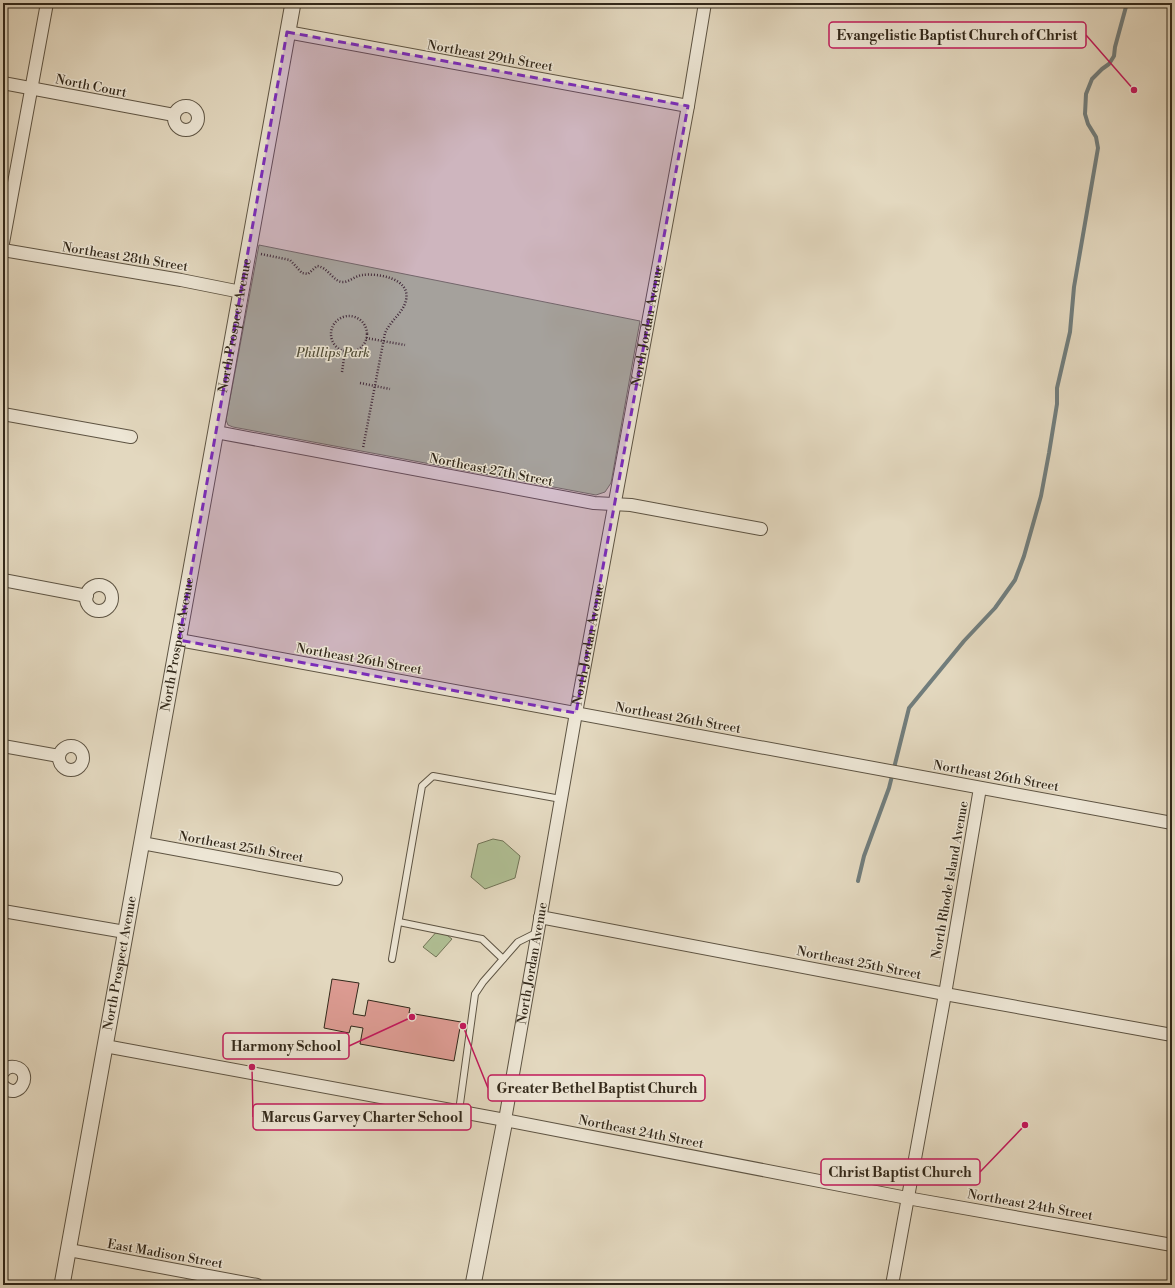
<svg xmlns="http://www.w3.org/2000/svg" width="1175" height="1288" viewBox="0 0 1175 1288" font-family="'Libre Bodoni',serif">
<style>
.green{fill:#b0bf94;stroke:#717457}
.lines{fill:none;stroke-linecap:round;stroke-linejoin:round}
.stream{stroke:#717d7c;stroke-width:4}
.building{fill:#dc9b92;stroke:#32281a}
.service-casing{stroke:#5e5443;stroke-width:8}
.minor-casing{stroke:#5e5443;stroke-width:14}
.tertiary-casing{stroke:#5e5443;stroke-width:17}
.path{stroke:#32281a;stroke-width:2.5;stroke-dasharray:1 2;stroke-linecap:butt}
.service{stroke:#ede6d5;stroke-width:6}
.minor{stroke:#ede6d5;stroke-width:12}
.tertiary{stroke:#ede6d5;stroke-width:15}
.marked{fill:#7b2cbf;fill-opacity:0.2;stroke:#7b2cbf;stroke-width:3;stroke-dasharray:8 5;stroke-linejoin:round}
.labels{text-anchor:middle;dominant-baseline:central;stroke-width:3;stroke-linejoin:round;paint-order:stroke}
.street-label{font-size:13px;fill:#32281a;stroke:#ede6d5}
.park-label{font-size:13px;font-style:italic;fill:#524e38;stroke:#ede6d5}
.leader{fill:none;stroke:#c2185b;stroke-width:1.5}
.callout-dot{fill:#c2185b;stroke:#ede6d5;stroke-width:1.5}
.callout{fill:#ede6d5;stroke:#c2185b;stroke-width:1.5}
.callout-label{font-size:14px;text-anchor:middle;font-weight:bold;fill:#32281a}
</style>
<rect width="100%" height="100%" fill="#e3d8bf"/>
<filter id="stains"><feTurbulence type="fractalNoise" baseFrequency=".005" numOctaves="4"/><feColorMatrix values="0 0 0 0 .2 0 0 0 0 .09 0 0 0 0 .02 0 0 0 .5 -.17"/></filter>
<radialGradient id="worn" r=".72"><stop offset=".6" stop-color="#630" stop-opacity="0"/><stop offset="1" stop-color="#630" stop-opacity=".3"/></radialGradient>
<g class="green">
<path d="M259,245l381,76 -29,162 -6,9 -9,3 -363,-68 -5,-2 -2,-5z"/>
<path d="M493,839l10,2 17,15 -5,22 -30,11 -14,-12 7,-33z"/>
<path d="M439,929l13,10 -16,18 -13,-10z"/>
</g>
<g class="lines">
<path class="stream" d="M858,881l6,-25 25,-68 20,-80 55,-67 31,-33 20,-28 9,-24 17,-60 8,-43 8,-49v-16l13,-56 4,-45 24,-139 -2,-11 -8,-13 -3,-10 1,-20 6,-15 10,-10 7,-5 5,-8 1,-9 12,-44"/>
</g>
<path class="building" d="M332,979l27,4 -6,31 12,2 3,-16 42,8 -1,5 52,9 -7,39 -94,-17 3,-16 -12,-2 -2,7 -25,-5z"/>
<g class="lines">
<g class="service-casing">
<g id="service">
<path d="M399,922l83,17 21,20"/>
<path d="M392,959l30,-173 11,-10 128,23"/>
<path d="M459,1111l16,-117 8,-12 35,-40 20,-10"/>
</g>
</g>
<g class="minor-casing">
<g id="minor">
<path d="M287,32l401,74"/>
<path d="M3,83l171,32"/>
<circle cx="186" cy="118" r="12"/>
<path d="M3,243l44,-240"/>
<path d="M3,250l178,30 60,12"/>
<path d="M3,414l128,23"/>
<path d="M216,432l378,71 37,2 130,24"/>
<path d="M3,580l84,16"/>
<circle cx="99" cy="598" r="13"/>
<path d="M179,640l993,183"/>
<circle cx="71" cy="758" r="12"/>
<path d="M3,746l56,10"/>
<path d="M142,843l194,36"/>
<path d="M3,911l122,21"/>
<path d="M540,917l405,77 227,41"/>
<path d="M105,1046l400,74 402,78 265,47"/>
<path d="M3,1072c3,-4 7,-6 12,-5 19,4 5,36 -12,19"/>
<path id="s1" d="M505,1120l71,-407 112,-607 17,-103"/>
<path d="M69,1250l188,35"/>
<path d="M892,1285l53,-291 35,-206"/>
</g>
</g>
<g class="tertiary-casing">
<g id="tertiary">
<path id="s2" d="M62,1285l231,-1282"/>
<path d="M473,1285l32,-165"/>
</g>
</g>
<g class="path">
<path d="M261,254l29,6 12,13 6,1 9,-8c11,1 16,16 26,16 6,0 12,-6 19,-7 15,-2 49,3 44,25 -2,12 -16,21 -21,33l-22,115"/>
<circle cx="349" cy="334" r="18"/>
<path d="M366,338l39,7"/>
<path d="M342,372l3,-21"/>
<path d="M360,383l30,6"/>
</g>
<use href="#service" class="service"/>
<use href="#minor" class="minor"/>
<use href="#tertiary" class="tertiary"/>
</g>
<path class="marked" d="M287,32l401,74 -112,607 -397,-73z"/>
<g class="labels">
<g class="street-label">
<text transform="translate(490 56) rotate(10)">Northeast 29th Street</text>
<text transform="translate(91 86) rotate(11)">North Court</text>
<text transform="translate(125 257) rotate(9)">Northeast 28th Street</text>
<text stroke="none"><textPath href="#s2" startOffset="975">North Prospect Avenue</textPath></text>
<text stroke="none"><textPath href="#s1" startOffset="807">North Jordan Avenue</textPath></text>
<text transform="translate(491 470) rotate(11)">Northeast 27th Street</text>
<text stroke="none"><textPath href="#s2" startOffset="651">North Prospect Avenue</textPath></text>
<text stroke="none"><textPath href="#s1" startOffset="483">North Jordan Avenue</textPath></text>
<text transform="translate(359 659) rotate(10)">Northeast 26th Street</text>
<text transform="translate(678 718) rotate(10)">Northeast 26th Street</text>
<text transform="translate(996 776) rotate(10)">Northeast 26th Street</text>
<text transform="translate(241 847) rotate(10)">Northeast 25th Street</text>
<text transform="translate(950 880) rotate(-80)">North Rhode Island Avenue</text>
<text stroke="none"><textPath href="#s2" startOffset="327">North Prospect Avenue</textPath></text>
<text stroke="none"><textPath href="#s1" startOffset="159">North Jordan Avenue</textPath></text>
<text transform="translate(859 963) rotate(11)">Northeast 25th Street</text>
<text transform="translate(641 1132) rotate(11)">Northeast 24th Street</text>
<text transform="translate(1030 1205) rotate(10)">Northeast 24th Street</text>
<text transform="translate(165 1254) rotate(10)">East Madison Street</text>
</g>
<g class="park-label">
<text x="333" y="353">Phillips Park</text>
</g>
</g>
<path class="leader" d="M1134 90L1086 35M412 1017L349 1046M463 1026L488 1088M252 1067L253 1117M1025 1125L980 1172"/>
<g class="callout-dot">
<circle cx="1134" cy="90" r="4"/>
<circle cx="412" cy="1017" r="4"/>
<circle cx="463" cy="1026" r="4"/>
<circle cx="252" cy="1067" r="4"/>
<circle cx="1025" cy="1125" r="4"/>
</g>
<g class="callout">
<rect x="829" y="22" width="257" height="26" rx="4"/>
<rect x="223" y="1033" width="126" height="26" rx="4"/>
<rect x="488" y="1075" width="217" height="26" rx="4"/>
<rect x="253" y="1104" width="218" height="26" rx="4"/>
<rect x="821" y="1159" width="159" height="26" rx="4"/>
</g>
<g class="callout-label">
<text x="957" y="40">Evangelistic Baptist Church of Christ</text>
<text x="286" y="1051">Harmony School</text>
<text x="597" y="1093">Greater Bethel Baptist Church</text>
<text x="362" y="1122">Marcus Garvey Charter School</text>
<text x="900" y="1177">Christ Baptist Church</text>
</g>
<rect width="1175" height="1288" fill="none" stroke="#e3d8bf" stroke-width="16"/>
<rect x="4" y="4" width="1167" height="1280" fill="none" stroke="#32281a" stroke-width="2"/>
<rect x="8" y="8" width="1159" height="1272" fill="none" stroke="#32281a"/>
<rect width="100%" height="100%" filter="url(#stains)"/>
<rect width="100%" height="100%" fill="url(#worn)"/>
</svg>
